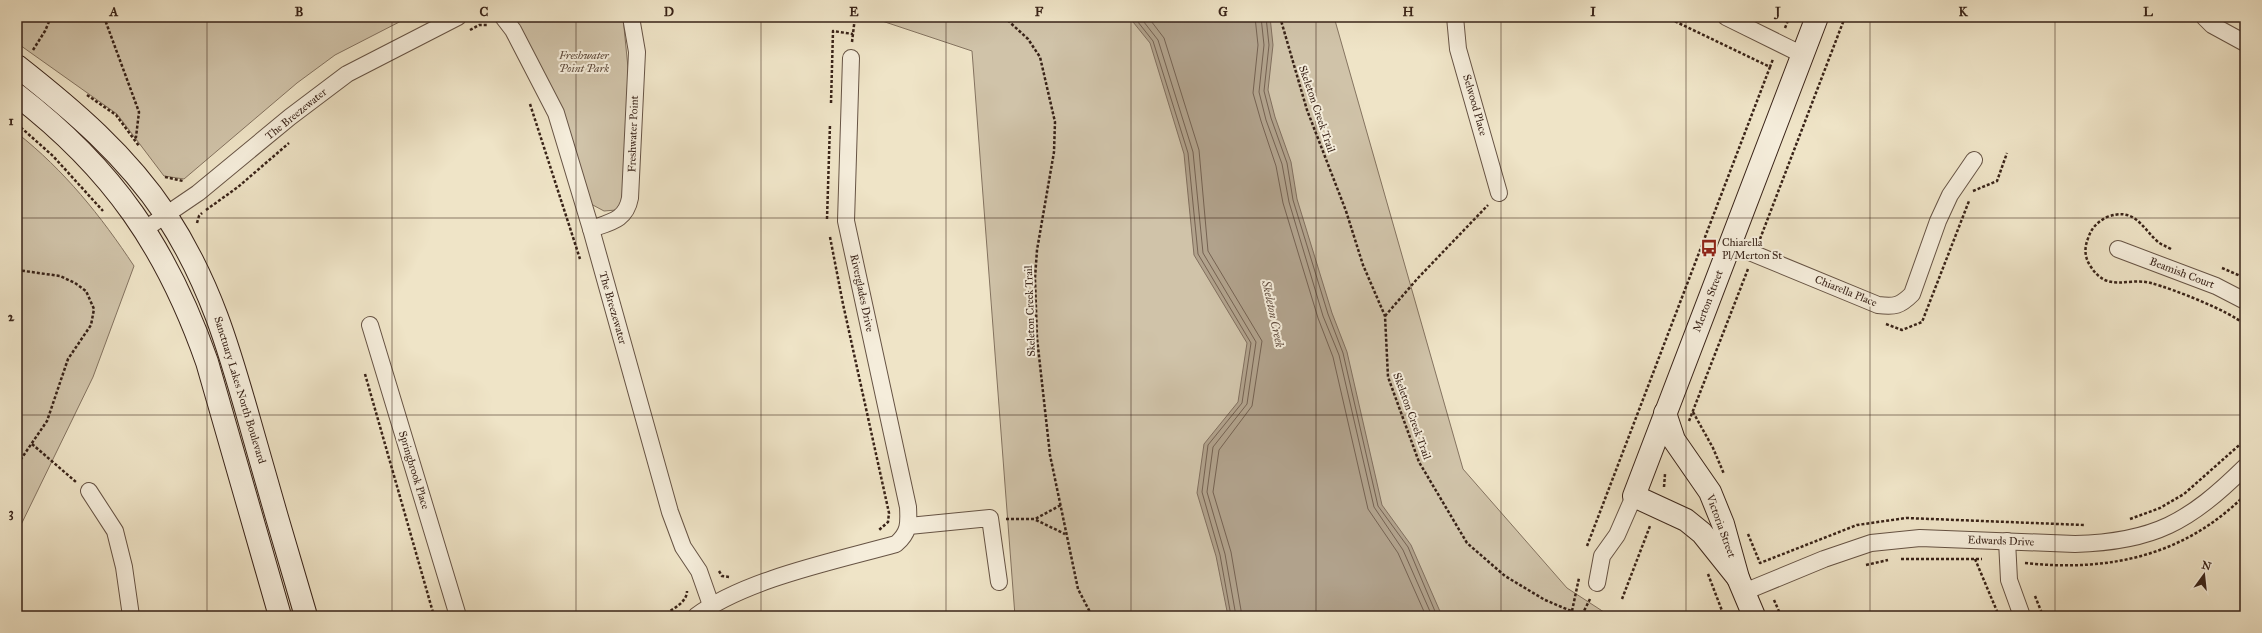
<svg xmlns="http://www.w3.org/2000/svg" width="2262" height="633" viewBox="0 0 2262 633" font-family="'IM FELL Great Primer',serif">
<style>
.green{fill:#d0c3a9;stroke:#847360}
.water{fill:#b1a28c;stroke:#816f5e}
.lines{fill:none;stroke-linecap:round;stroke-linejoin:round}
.shore{stroke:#756252;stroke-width:1}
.street-casing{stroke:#665344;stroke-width:18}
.secondary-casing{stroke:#392318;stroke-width:24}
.path{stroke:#392318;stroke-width:2.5;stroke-dasharray:3 2;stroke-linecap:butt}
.street{stroke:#f5eddb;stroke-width:16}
.secondary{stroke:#f5eddb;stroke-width:22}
.grid{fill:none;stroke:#392318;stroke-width:1;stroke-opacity:0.55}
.labels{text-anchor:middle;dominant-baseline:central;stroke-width:4;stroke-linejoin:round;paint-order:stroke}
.park-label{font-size:11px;font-style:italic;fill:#5f4b3c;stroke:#f5eddb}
.street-label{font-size:11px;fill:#392318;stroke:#f5eddb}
.poi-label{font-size:11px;fill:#392318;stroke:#f5eddb;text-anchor:start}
.water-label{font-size:12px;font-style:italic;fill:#634f41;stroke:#f5eddb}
.neatline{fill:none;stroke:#392318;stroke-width:1.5}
.grid-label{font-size:13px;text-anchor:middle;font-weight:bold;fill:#392318}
</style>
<rect width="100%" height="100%" fill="#efe4c7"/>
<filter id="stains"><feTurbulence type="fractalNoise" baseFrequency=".005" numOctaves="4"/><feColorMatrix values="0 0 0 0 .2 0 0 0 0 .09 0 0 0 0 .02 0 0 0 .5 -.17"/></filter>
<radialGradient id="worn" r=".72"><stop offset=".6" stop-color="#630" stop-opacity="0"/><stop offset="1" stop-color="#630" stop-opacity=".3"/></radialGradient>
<g class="green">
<path d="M17,17h392l-74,38 -38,28 -113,96 -20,-3 -47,-62 -100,-71z"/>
<path d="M513,17h110l5,51 -4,131 -8,11 -12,1 -13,-7z"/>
<path d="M870,17h464l129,452 104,119 43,28h-595l-43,-565z"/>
<path d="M17,133c47,37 84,83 117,133l-41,111 -76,156z"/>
</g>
<path class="water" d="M1129,17h141l3,28 -5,45 7,27 16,45 6,37 35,114 15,39 35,153 29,40 31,71h-214l-12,-60 -19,-63 7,-49 34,-42 9,-59 -53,-88 -10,-101 -34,-111z"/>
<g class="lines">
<g class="shore">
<path d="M1134,17l19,24 35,112 10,101 53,89 -9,60 -34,42 -6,47 18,63 11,61"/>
<path d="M1140,17l18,23 35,112 10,101 53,89 -9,62 -34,43 -6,45 18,62 11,62"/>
<path d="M1148,17l16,21 35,112 9,101 54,90 -10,65 -33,44 -6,42 18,60 11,64"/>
<path d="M1255,17l3,28 -5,48 8,28 15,45 7,37 35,115 15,39 35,152 30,44 28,63"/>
<path d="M1261,17l3,28 -5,47 7,28 16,44 7,38 34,114 16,39 35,152 29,43 29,66"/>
<path d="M1266,17l3,28 -5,46 7,27 16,45 6,37 35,114 15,39 35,153 30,41 29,69"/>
</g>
<g class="street-casing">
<g id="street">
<path d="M503,17l10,13 43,83 35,116 79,283 13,35 16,24 12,34"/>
<path d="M1455,17l3,32 41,144"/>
<path d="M1726,17l77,38"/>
<path d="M2204,17l8,8 33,18"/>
<path d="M145,229l53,-36 92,-76 57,-43 111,-57"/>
<path d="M591,229c20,-7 35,-9 39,-31l7,-146 -6,-35"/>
<path d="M1730,244l148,61c17,2 22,1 34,-11l26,-73 12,-26 24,-35"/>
<path d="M2118,249l98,37 29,15"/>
<path d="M370,325l88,291"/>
<path d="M89,491l26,40 9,36 7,49"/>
<path d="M909,526l81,-8 9,64"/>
<path d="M2007,541l2,39 13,36"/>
<path d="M1597,583l5,-27 15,-21 17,-39"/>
<path d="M1744,592l80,-33 47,-16 49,-5 155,6c79,-2 114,-22 170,-77"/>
<path d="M696,616c50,-37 139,-55 200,-72 13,-11 13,-20 12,-37l-62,-286 5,-163"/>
</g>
</g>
<g class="secondary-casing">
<g id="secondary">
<path d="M17,66c56,44 109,89 149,149 47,72 65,141 88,222 17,60 34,119 52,179"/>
<path d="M17,95c96,74 150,153 190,267l73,254"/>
<path d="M1665,413l9,27 36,52 13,32 15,54 16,38"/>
<path d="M1738,578l-36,-45 -16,-13 -52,-24 183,-479"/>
</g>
</g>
<g class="path">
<path d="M104,17l35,95 -3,25 -2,2"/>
<path d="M1004,17l24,22 12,18 15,65 -1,30 -17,98 -2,28 2,60 13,117 28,134 14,27"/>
<path d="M1280,17l27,93 39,101 17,54 22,51 3,61 31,85 48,81 38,33 40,24 38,16"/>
<path d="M1666,17l104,50 3,-8"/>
<path d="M1785,28l4,-10 -3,-1"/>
<path d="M470,30l9,-5h9"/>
<path d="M852,42l3,-25"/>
<path d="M33,50l12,-19 6,-14"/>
<path d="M87,95l29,20 23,31"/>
<path d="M831,103l2,-72 20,3"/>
<path d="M530,104l50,155"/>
<path d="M17,124l36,32 50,55"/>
<path d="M165,177l18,4"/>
<path d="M1973,191l24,-10 10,-28"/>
<path d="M206,210l32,-23 51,-44"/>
<path d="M827,219l3,-95"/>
<path d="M197,223l2,-7 3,-3"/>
<path d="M830,237l13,67 46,209 -1,9 -9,8"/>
<path d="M1760,239l85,-222"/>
<path d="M2171,249c-5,-3 -10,-4 -14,-8 -16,-15 -23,-34 -50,-24 -8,4 -15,10 -18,19 -5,11 -5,21 2,31 17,26 36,10 60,16 22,6 79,28 94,42"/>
<path d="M2222,268l23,10"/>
<path d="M17,270l43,6 15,7 11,8 8,18 -3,16 -23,34 -21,62 -30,44"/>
<path d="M1385,316l33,-38 70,-73"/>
<path d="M1886,324l16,6 20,-8 47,-121"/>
<path d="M365,374l69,242"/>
<path d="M1693,412l20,36 11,26"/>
<path d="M1689,421l59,-152"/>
<path d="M32,444l44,38"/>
<path d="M1664,487l1,-13"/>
<path d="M1006,519h29l26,-14"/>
<path d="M2130,519l30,-11 24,-14 61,-54"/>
<path d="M1036,520l29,14"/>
<path d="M1748,534l12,29 97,-38 49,-7 178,7"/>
<path d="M1587,546l183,-479"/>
<path d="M1901,559h81"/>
<path d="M1975,559l24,57"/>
<path d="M2025,563c84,9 159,-7 220,-68"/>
<path d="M1866,565l22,-5"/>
<path d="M719,571l3,5 7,1"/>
<path d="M1708,574l16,42"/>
<path d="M2035,596l8,20"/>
<path d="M1622,599l28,-73"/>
<path d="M1774,600l7,16"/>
<path d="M1572,611l7,-33"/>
<path d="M1582,615l8,-16"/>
<path d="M662,616c9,-6 25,-13 25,-25"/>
</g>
<use href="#street" class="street"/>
<use href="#secondary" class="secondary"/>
</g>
<path class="grid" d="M207,17v599M392,17v599M576,17v599M761,17v599M946,17v599M1131,17v599M1316,17v599M1501,17v599M1686,17v599M1870,17v599M2055,17v599M17,218h2228M17,415h2228"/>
<defs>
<g id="bus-bare" transform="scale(1.38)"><path d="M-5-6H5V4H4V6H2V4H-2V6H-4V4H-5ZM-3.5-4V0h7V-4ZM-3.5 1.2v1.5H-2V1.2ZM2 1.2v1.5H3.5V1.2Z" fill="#8f2418" stroke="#f5eddb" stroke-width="2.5" paint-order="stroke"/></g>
</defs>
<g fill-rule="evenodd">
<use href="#bus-bare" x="1709" y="248"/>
</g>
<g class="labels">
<g class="park-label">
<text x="584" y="55">Freshwater<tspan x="584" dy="13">Point Park</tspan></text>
</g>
<g class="street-label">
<text transform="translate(1475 105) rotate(74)">Selwood Place</text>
<text transform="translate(1317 109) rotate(71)">Skeleton Creek Trail</text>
<text transform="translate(296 114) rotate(-39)">The Breezewater</text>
<text transform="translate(633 134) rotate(-88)">Freshwater Point</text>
<text transform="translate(2182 273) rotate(21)">Beamish Court</text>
<text transform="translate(1846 291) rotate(22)">Chiarella Place</text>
<text transform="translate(862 293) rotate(78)">Riverglades Drive</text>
<text transform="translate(1708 301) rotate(-69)">Merton Street</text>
<text transform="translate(613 308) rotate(74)">The Breezewater</text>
<text transform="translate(1030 311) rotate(-92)">Skeleton Creek Trail</text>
<text transform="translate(240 390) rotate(73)">Sanctuary Lakes North Boulevard</text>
<text transform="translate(1412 416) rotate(70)">Skeleton Creek Trail</text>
<text transform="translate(414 470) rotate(73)">Springbrook Place</text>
<text transform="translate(1721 526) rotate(70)">Victoria Street</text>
<text transform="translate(2001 541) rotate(2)">Edwards Drive</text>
</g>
<g class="poi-label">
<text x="1722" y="242">Chiarella<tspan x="1722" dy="13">Pl/Merton St</tspan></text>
</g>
<g class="water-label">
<text transform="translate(1273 314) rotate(78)">Skeleton Creek</text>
</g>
</g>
<rect width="2262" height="633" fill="none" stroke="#efe4c7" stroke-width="44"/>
<g transform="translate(2204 575) rotate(15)" stroke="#f5eddb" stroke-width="3" paint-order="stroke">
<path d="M0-3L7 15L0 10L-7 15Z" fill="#392318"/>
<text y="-6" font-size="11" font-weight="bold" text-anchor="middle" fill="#392318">N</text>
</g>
<rect x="22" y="22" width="2218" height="589" class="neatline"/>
<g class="grid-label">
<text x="114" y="16">A</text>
<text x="299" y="16">B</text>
<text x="484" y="16">C</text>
<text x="669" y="16">D</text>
<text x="854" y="16">E</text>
<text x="1039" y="16">F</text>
<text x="1223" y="16">G</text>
<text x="1408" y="16">H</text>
<text x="1593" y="16">I</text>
<text x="1778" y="16">J</text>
<text x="1963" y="16">K</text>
<text x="2148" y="16">L</text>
<text x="11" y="125">1</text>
<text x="11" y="321">2</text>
<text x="11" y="517">3</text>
</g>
<rect width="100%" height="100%" filter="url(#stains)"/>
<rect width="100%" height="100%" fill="url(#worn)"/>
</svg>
